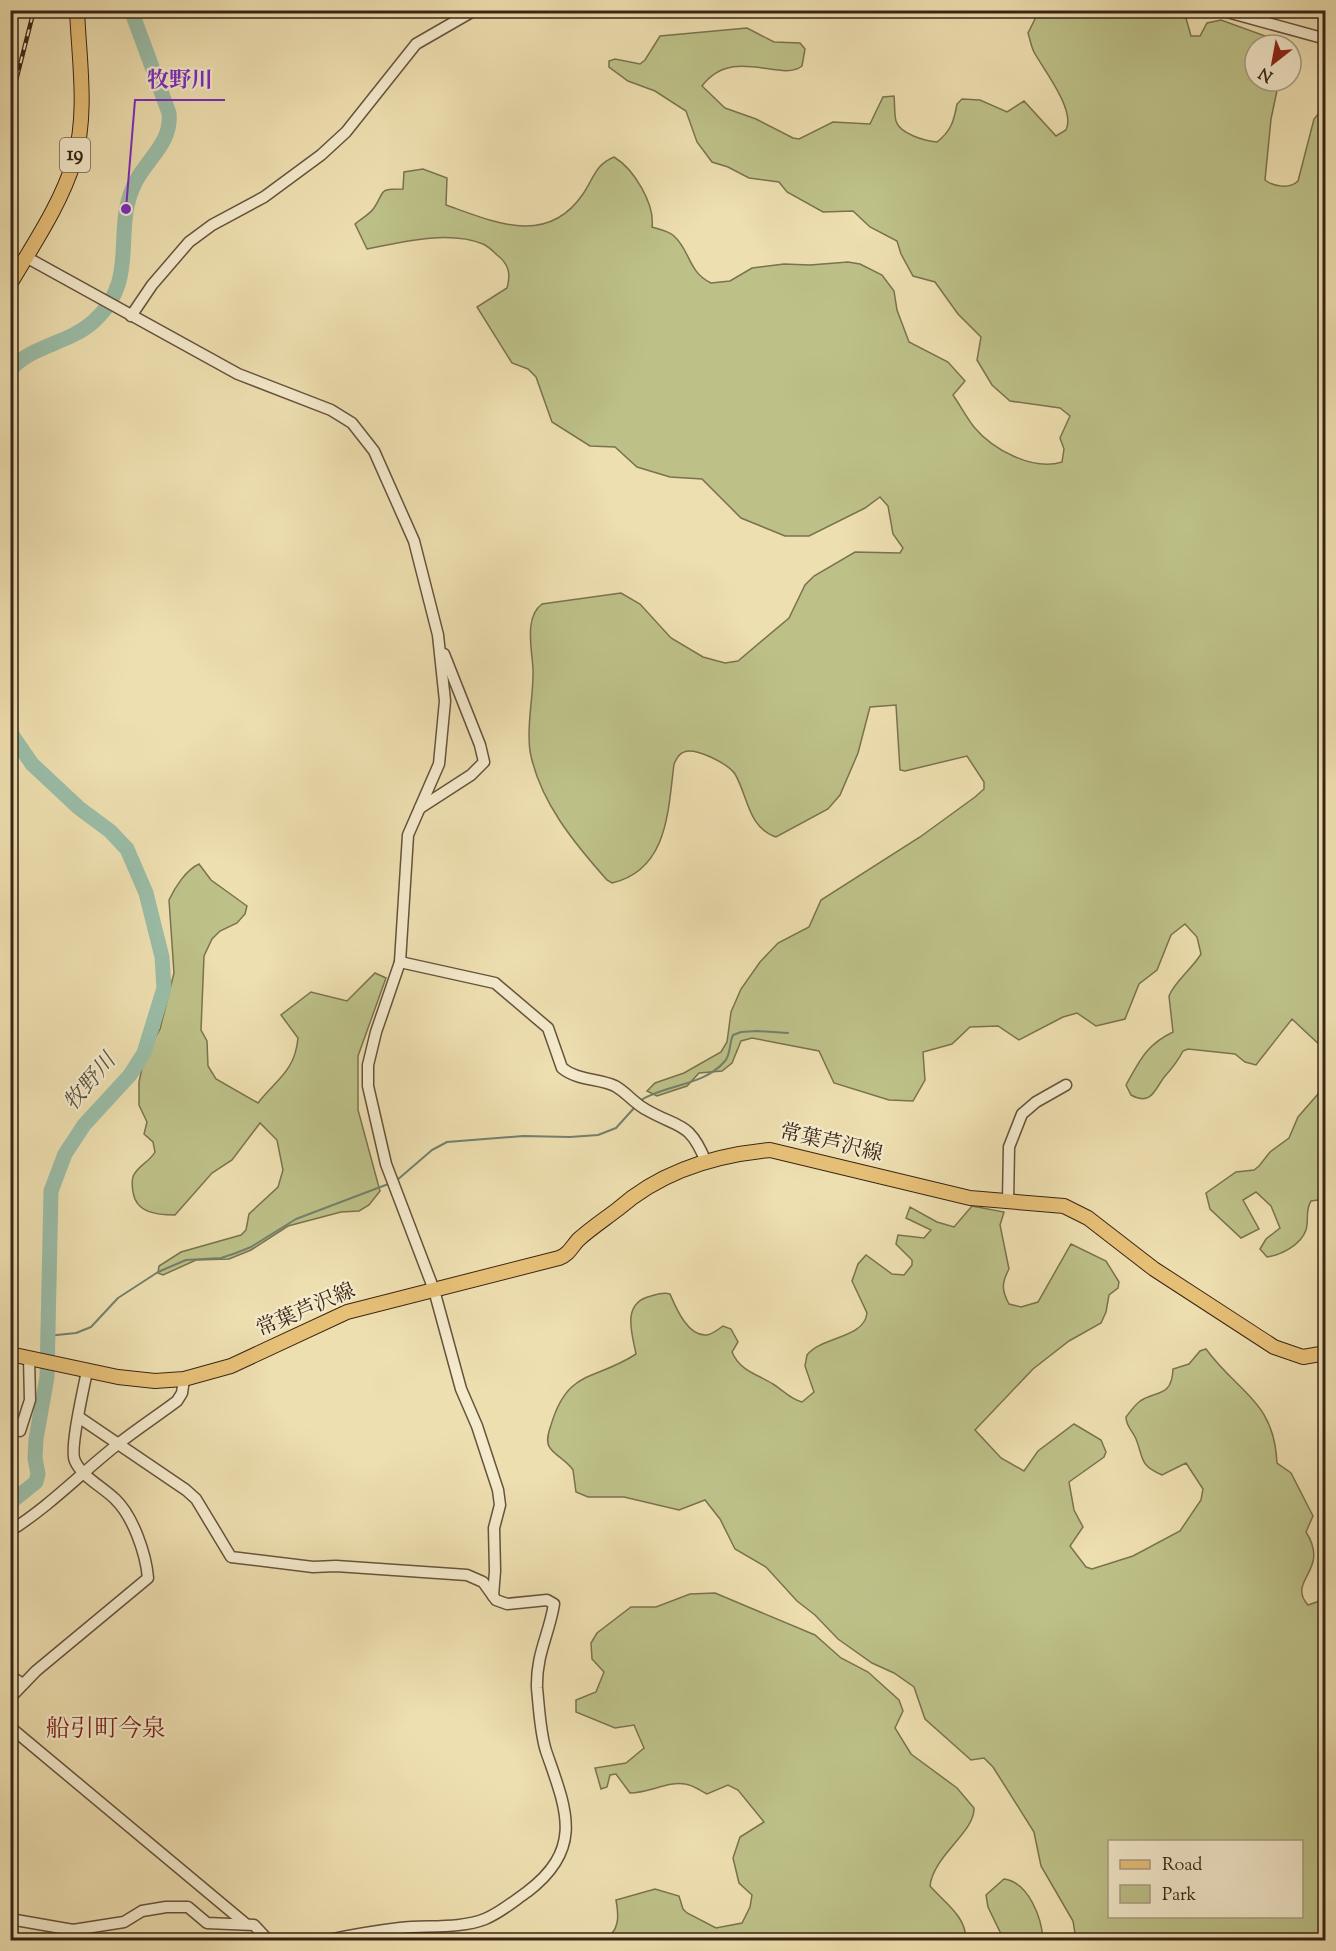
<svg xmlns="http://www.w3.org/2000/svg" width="1336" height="1951" viewBox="0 0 1336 1951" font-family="'Sorts Mill Goudy','Noto Serif JP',serif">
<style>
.green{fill:#bdc188;stroke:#7a724f;stroke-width:1.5;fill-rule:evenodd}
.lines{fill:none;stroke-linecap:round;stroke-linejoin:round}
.stream{stroke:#73806e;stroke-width:2}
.river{stroke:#9abda8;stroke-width:15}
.minor-casing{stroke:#66533c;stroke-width:13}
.major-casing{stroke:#382416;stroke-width:16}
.minor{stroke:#f4eacc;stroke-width:10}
.major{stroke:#e7c078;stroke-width:14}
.rail-casing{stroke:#382416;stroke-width:4.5}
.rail{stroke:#f4eacc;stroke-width:2;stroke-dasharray:7;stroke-linecap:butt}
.labels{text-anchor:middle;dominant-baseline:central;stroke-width:4.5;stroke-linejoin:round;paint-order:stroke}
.shield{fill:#f4eacc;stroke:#705f4d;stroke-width:1.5}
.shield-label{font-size:20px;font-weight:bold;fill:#382416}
.street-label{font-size:21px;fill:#382416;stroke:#f4eacc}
.water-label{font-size:22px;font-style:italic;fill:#555242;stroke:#f4eacc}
.quarter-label{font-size:24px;fill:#7a1f14;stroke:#f4eacc}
.leader{fill:none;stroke:#7b2cbf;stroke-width:2}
.callout-dot{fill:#7b2cbf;stroke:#f4eacc;stroke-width:2}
.callout-label{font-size:22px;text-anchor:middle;font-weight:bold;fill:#7b2cbf;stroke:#f4eacc;stroke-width:4.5;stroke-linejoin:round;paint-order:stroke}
</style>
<rect width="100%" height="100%" fill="#eedfb0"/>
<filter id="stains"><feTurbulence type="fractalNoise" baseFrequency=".00333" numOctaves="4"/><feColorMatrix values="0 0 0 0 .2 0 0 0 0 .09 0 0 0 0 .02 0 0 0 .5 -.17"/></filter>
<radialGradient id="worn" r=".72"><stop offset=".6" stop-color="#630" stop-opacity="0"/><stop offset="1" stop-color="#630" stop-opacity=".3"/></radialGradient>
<g class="green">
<path d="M1039,11h145l7,25h9l7,-13 14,-3 69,25h-35v36h24l-8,38 -6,61c9,7 25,9 33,1l16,-62 11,-13v941l-2,1 -31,-29 -36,46 -11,-3 -10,-8 -47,-5 -5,2c-5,10 -9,15 -17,24 -11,12 -13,32 -35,20l-5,-10c14,-25 20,-40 47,-53l-4,-36c6,-15 23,-27 32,-42l-4,-17 -12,-13 -14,11 -14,35 -18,14 -14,35 -29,7 -19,-13 -14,4 -44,23 -21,-14 -28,1 -18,17 -29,8 2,28 -12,21 -24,-1 -55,-17 -15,-32 -67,-13 -11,3 -9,22 -10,8 -23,2 -12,13 -30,10 -10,-5 8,-8 29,-10 37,-21 6,-10 4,-30 10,-23 19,-27 18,-19 31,-16 12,-27 99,-63 55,-40 9,-8v-7l-17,-26 -62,15 -5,-1 -4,-65 -26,2 -12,46 -18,42 -12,14 -52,28c-28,-9 -28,-41 -41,-63 -7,-10 -42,-29 -53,-21 -4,2 -6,7 -8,11 -6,47 -6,106 -62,119l-5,-3c-32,-36 -68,-79 -77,-129 -4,-27 4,-55 3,-82 -1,-20 -9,-52 9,-65l79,-11 19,11 31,34 32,19 22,6 13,-2 51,-43 16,-33 9,-9 41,-24 45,1 3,-5 -10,-14 -5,-28 -8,-9 -15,11 -56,28h-24l-44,-18 -39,-39 -32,-2 -33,-10 -22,-20 -25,-1 -38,-24 -16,-45 -8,-8 -16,-6 -35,-56 30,-19c4,-14 2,-24 -10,-33 -4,-4 -9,-9 -14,-11 -34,-14 -82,-2 -116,5l-12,-25c6,-5 15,-10 19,-16 12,-18 3,-19 29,-19l1,-17 19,-3 24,9 -1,27c48,17 101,42 137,-11 11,-16 12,-29 31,-37 20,12 41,47 38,70 7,2 17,4 22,9 16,14 14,36 37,47l19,-2 22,-13 32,-4 26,1 38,-3 12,2 22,11 12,16 3,19 12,32 39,20 17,19 -12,14c7,10 13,22 21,32 19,23 59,44 88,35l2,-13 -4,-11 10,-22 -10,-8 -50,-7 -18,-16 -15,-25 4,-23 -23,-23 -23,-32 -22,-6 -12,-22 -4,-13 -27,-14 -17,-16 -30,1 -36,-20 -8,-10 -30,-4 -21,-11 -16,-5 -15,-20 -11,-31 -31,-20 -27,-10 -19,-14v-6l6,-2 25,5 5,-4 15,-24 87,-8 27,14 26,1 5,6 -3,17c-21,17 -69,-21 -100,20l23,22 31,11 37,19 6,1 34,-17 37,2 13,-27 11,-1c1,8 0,17 2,25 4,13 29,20 41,21 14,-11 17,-21 20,-38l5,-5 18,1 27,12 17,-11 32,35 10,-6c10,-20 -23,-61 -32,-78 -3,-6 -4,-13 -6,-19z"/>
<path d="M199,864l12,16 36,26 -2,8 -8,9 -17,8 -8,8 -8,17 -3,74 6,11 1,25 8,13 42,24c19,-24 37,-32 40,-65l-17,-23 30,-23 36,9 28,-28 11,5 -28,78v54l22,81 -11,14 -10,6 -18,1 -53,14 -37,24 -22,9 -33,1 -33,15 -5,-2 1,-7 22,-14 60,-17 5,-5 3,-16 29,-27 5,-17 -6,-30 -17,-17 -28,37 -20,13 -37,42c-18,0 -39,-2 -42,-23 -1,-6 -2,-14 2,-19 5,-8 15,-12 20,-21l-2,-10 -9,-8 3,-12 -8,-17v-23l5,-23 16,-30 14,-56 -5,-73c6,-13 17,-30 30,-36z"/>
<path d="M1325,1086v113l-14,2c-6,9 -2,19 -5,29 -5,15 -25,25 -39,27l-7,-8 6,-10 14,-11 -9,-22 -15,-14 -13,8 16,29 -18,9 -31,-29 -4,-16 30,-21 18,-2 5,-4 11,-14 19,-14 9,-21z"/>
<path d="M972,1206l32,6 -4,13 9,44c-7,13 -8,21 0,35l12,3 17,-5 33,-58 35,17 13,21 -1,6 -9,7 -3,17 -5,11 -32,18 -36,28 -58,61 26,28 23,13 14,-20 36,-27 27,16 5,12 -2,5 -35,25 5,28 9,17 -13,19 16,21 6,2 41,-13 47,-25 21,-31 2,-11 -17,-26 -24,12c-23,-10 -18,-16 -26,-36 -4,-9 -10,-13 -10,-22 4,-5 8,-11 13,-15 15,-12 33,-3 34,-33l16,-5 11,-13 6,-2c32,44 68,51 71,114l14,10 22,43 -7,16c25,39 -20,48 2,73l17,-6v341h-249l-3,-19 -32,-55 -7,-34 -41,-65 -9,-9 -13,2 -46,-41 -11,-32 -20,-14 -22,-10 -34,-24 -23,-24 -18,-14 -31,-34 -31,-18 -15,-30 -15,-19 -26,10 -55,-13h-36l-12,-5 -3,-22c-6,-9 -17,-14 -23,-22 -5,-6 -1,-17 1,-23 17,-57 44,-44 85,-71 -4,-21 -15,-51 15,-58 7,-2 12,-4 19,-2 6,14 18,43 37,41 5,-1 12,-6 16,-9l8,3 7,13 -6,10c8,19 25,22 41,32 11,7 17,15 29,18l12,-10 -9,-26 2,-11c15,-19 57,-16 60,-42l-15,-32 6,-17 8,-9 26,19 12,1 8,-10v-5l-16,-16 2,-9 26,3 7,-8 -25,-12 4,-11 27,15 17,5zM1110,1842h192v74h-192z"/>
<path d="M715,1593l100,42 26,23 27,14 31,28 4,11 -8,17 16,26 46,34 17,20c1,24 -41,48 -44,78 15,17 36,30 36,54h-363c17,-8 16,-24 13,-40l39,-11 24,7 4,13 4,4 29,15 26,-5 8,-16 2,-12 -13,-12 -6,-25 7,-21 24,-15 -26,-32 -10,-5 -21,9c-6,-3 -14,-9 -22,-10 -16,-3 -37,9 -55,9l-14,-19 -6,1 -3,12 -6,2 -6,-21 31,-5 18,-15 -10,-23 -19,3 -39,-16v-12l20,-8 8,-20 -12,-13 -1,-16 6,-10 34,-26h25l34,-13z"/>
<path d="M1004,1879c25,3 38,40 39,61h-39l-16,-33 -2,-12z"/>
</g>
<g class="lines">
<g class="stream">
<path d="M641,1100c25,-16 63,-14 84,-39 6,-7 4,-18 8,-26l8,-3 16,-1 31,2"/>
<path d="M396,1181l36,-31 15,-8 76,-6 47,1 28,-2 18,-7 19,-21"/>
<path d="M47,1336l29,-3 15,-6 27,-29 40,-26 28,-12 35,-2 15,-5 15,-6 45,-28 95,-36"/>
</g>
<g class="river">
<path d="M10,370c22,-25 58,-26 83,-48 49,-44 17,-92 43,-141 13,-24 36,-39 33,-68l-38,-103"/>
<path d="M10,732l22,32 47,44 31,23 17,18 19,44 16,64 2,31 -20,65 -14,22 -46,50 -19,29 -14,37 -4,186 -11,62 -1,19 3,16 -2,8 -26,21"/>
</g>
<g class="minor-casing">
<g id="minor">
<path d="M931,10h28"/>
<path d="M1220,10l106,29"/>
<path d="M26,257l212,117 93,36 21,13 22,28 40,90 24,94 7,66 -6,63 -31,71 -8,127 -24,70 -8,33v21l18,78 48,126 27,99 16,37 21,64 2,15 -6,23 1,43 -2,25"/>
<path d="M131,316l21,-31 37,-43 23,-17 52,-28 57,-42 25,-23 70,-88 59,-34"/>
<path d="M420,808l51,-33 13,-13 -4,-17 -36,-91"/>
<path d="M400,962l95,21 53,45 14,40c16,13 36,10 53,18 11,6 19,17 30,23 34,20 44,11 61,53"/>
<path d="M1008,1202l1,-55 13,-33 14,-12 30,-17"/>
<path d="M80,1418l106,72 10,9 35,58 82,10 23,-1 131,9 16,7 13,18 11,4 40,-4 7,4c-5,31 -18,50 -17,84 2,19 3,44 9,63 20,58 39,97 -19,141 -13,9 -27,21 -42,27 -25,10 -59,6 -85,9 -25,3 -48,7 -72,12"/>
<path d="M10,1422l10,9 10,-31 -1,-42"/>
<path d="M10,1531c40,-25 71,-58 108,-87 19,-15 39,-28 59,-43l5,-8 2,-14"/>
<path d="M10,1676l13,8"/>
<path d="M10,1698l26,-27 112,-93c-2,-24 -15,-62 -33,-79 -12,-12 -33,-22 -40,-38 -6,-11 9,-74 12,-90"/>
<path d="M10,1727l236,197"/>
<path d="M10,1919l63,11 51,-8 18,-11 24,-4h22l19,16 47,2 14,15"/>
</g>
</g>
<g class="major-casing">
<g id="major">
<path d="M10,284c23,-39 51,-80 64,-123 14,-48 5,-101 3,-151"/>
<path d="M10,1354l108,23 37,4 29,-2 47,-13 116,-54 212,-54c10,-4 12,-10 19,-18 12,-11 27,-21 40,-31 42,-37 97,-54 152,-59l200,48 94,8 24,12 66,51 120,78 29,10 23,-4"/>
</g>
</g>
<use href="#minor" class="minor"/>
<use href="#major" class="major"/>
<g class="rail-casing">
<path id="rail" d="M10,104l24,-94"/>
</g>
<use href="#rail" class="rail"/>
</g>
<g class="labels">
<rect class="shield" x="60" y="138" width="30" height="34" rx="4.5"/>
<g class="shield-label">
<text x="75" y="155">19</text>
</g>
<g class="street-label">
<text transform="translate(831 1144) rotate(13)">常葉芦沢線</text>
<text transform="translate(306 1311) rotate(-23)">常葉芦沢線</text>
</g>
<g class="water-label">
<text transform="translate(91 1083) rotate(-50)">牧野川</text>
</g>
<g class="quarter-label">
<text x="106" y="1730">船引町今泉</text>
</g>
</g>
<path class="leader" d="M126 209L135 100H225"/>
<circle class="callout-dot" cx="126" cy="209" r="6"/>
<g class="callout-label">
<text x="180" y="87">牧野川</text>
</g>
<rect width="1336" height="1951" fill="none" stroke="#eedfb0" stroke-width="36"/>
<rect x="12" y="12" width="1312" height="1927" fill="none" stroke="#382416" stroke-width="3"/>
<rect x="18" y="18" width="1300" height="1915" fill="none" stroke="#382416" stroke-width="1.5"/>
<rect x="1108" y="1840" width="195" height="78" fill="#f4eacc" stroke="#a99b83" stroke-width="1.5"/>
<rect x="1120" y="1860" width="30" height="9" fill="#e7c078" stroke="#a99b83" stroke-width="1.5"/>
<text x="1162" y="1870" font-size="18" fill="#382416">Road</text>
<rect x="1120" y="1885" width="30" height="18" fill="#bdc188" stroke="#a99b83" stroke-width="1.5"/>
<text x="1162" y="1900" font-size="18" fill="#382416">Park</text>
<g transform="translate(1273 63) rotate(211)"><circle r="28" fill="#f4eacc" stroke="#a99b83" stroke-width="1.5"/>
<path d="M0-4.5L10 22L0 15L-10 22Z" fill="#8f2418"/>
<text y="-9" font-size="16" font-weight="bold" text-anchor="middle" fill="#382416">N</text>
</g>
<rect width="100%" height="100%" filter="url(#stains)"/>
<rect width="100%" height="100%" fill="url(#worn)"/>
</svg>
